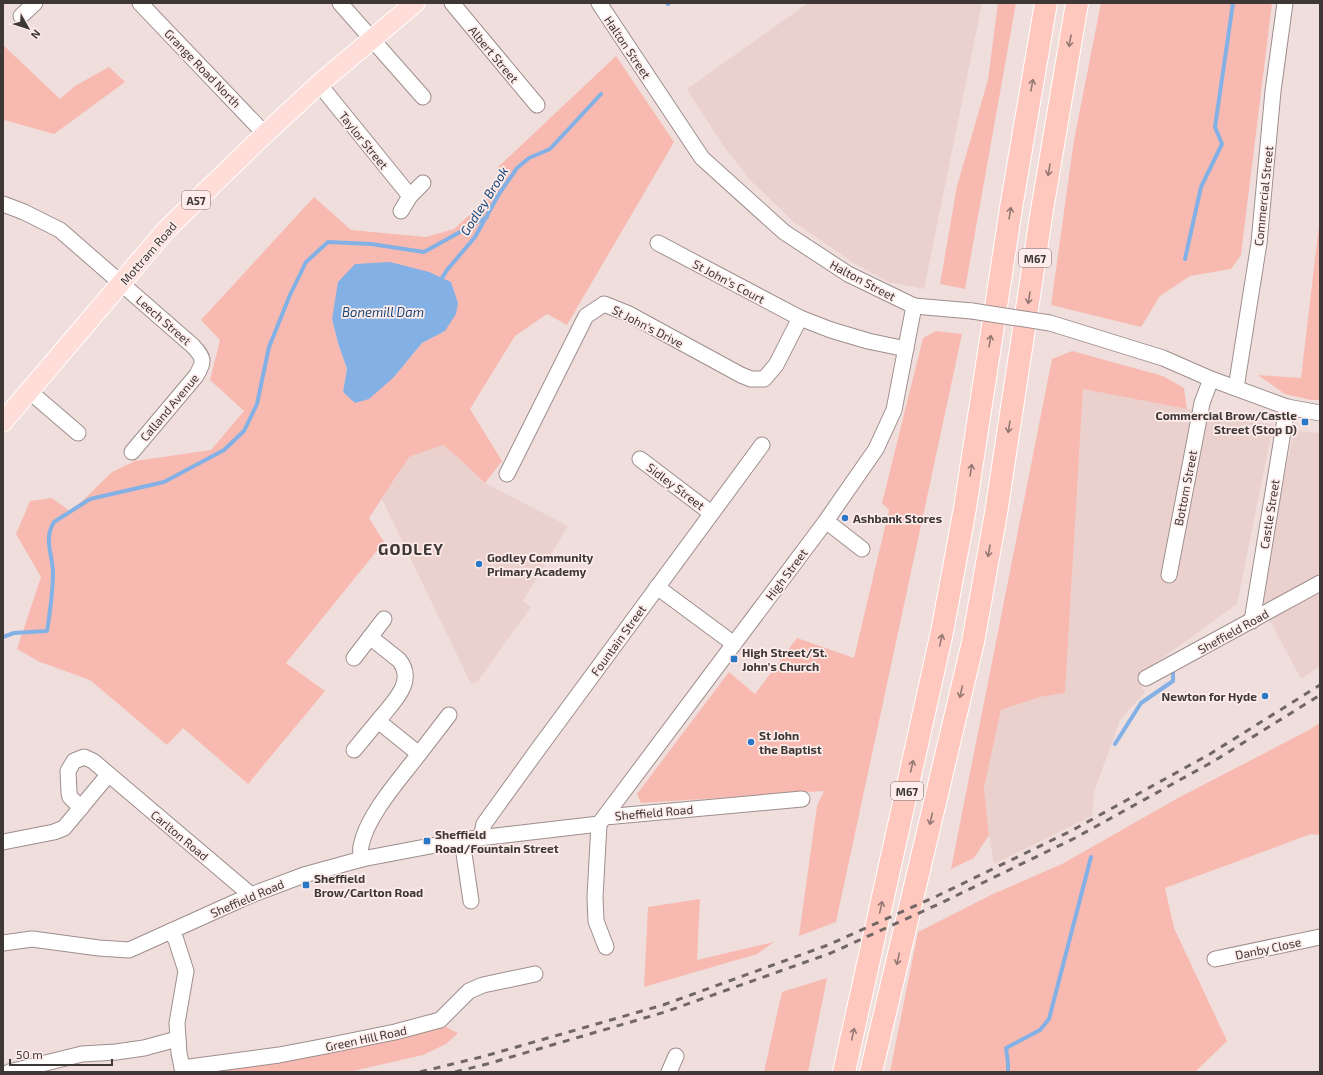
<svg xmlns="http://www.w3.org/2000/svg" width="1323" height="1075" viewBox="0 0 1323 1075" font-family="'Exo 2',sans-serif">
<style>
.built{fill:#ead1cd}
.green{fill:#f8bab0;fill-rule:evenodd}
.water{fill:#83b1e6}
.lines{fill:none;stroke-linecap:round;stroke-linejoin:round}
.stream{stroke:#83b1e6;stroke-width:4}
.minor-casing{stroke:#9e8e8c;stroke-width:17}
.major-casing{stroke:#fff;stroke-width:21}
.highway-casing{stroke:#fff;stroke-width:24}
.minor{stroke:#fff;stroke-width:15}
.major{stroke:#ffded9;stroke-width:19}
.highway{stroke:#ffc8bf;stroke-width:22}
.rail{stroke:#6f6665;stroke-width:3;stroke-dasharray:7 7;stroke-linecap:butt}
.minor-bridge-casing{stroke:#9e8e8c;stroke-width:17;stroke-linecap:butt}
.minor-bridge{stroke:#fff;stroke-width:15}
.oneway{stroke:#947874}
.poi-dot{fill:#2977c7;stroke:#fdece9;stroke-width:1.5}
.labels{text-anchor:middle;dominant-baseline:central;stroke-width:3.5;stroke-linejoin:round;paint-order:stroke}
.shield{fill:#fdece9;stroke:#776d6c;stroke-width:1}
.shield-label{font-size:11px;font-weight:bold;fill:#3d3736}
.street-label{font-size:12px;fill:#3d3736;stroke:#fdece9}
.poi-label{font-size:12px;font-weight:bold;fill:#3d3736;stroke:#fdece9;text-anchor:start}
.water-label{font-size:13px;font-style:italic;fill:#184778;stroke:#fdece9}
.district-label{font-size:16px;font-weight:bold;letter-spacing:1px;fill:#3d3736;stroke:#fdece9}
</style>
<rect width="100%" height="100%" fill="#efdedc"/>
<g class="built">
<path d="M808,3h174l-58,286 -36,-7 -36,-20 -58,-40 -45,-43 -27,-35 -35,-55z"/>
<path d="M1083,389l190,36 -36,179 -101,73 9,15 -25,28 -26,72 -2,24 -98,48 -5,-29 -5,-47 17,-78 39,-13 25,-4z"/>
<path d="M1294,431l26,2v233l-19,13 -43,-81z"/>
<path d="M443,445l18,14 24,24 83,43 -45,75 8,6 -54,75 -6,2 -89,-185 27,-42z"/>
</g>
<g class="green">
<path d="M998,3h18l-51,286 -25,-5 17,-98 31,-106z"/>
<path d="M1101,3h171l-31,252 -10,14 -41,7 -30,20 -19,31 -90,-22 23,-165z"/>
<path d="M3,45l57,54 15,-13 34,-19 16,15 -71,52 -50,-14 -1,1z"/>
<path d="M616,56l58,86 -107,183 -20,-11 -32,22 -45,73 32,52 -17,22 -24,-23 -18,-15 -34,12 -40,61 15,24 -98,121 39,28 -77,93 -65,-56 -16,17 -77,-65 -50,-18 -23,-13 24,-72 -25,-43 14,-33 22,-3 19,14 41,-40 23,-11 76,-11 33,-39 -34,-31 10,-40 -19,-20 113,-123 37,33 75,7 28,-8 51,-46 -8,-15zM332,319l113,12 -23,12 -28,34 -51,15 4,-23 -9,-26z"/>
<path d="M1320,217v183h-9l-26,-6 -27,-19 43,3z"/>
<path d="M936,331l26,3 -126,588 -37,14 18,-130 7,-15 -183,12 -4,-9 92,-122 26,22 42,-56 57,20 35,-148 -7,-7 41,-165z"/>
<path d="M1072,351l91,25 21,12 3,21 -104,-20 -18,304 -25,4 -39,13 -17,78 5,47 -15,23 -23,11 101,-510z"/>
<path d="M1320,723v112l-9,-1 -146,54 9,40 53,113 -32,31h-305l28,-140 75,-38 69,-30 116,-66 131,-68z"/>
<path d="M700,899l-3,61 77,-18 -17,12 -113,33 4,-80z"/>
<path d="M827,978l-19,94h-44l18,-80z"/>
<path d="M442,1025l16,8 -12,11 -23,11 -74,17h-140v-2z"/>
</g>
<path class="water" d="M390,262l39,10 22,10 7,21 -2,11 -11,17 -23,12 -28,34 -25,22 -14,4 -12,-11 4,-23 -9,-26 -6,-24 6,-37 17,-18z"/>
<g class="lines">
<g class="stream">
<path d="M668,4l1,-1"/>
<path d="M1185,259l16,-72 21,-43 -7,-17 18,-124"/>
<path d="M442,278l5,-8 28,-33 24,-43 18,-26 12,-10 21,-9 51,-55"/>
<path d="M3,637l11,-4 33,-2c3,-19 6,-38 6,-58 0,-18 -10,-33 1,-51l36,-23 74,-17 60,-32 20,-19 13,-27 12,-57 21,-52 16,-33 22,-20 43,2 53,8 63,-35"/>
<path d="M1115,744l26,-41 32,-22v-14"/>
<path d="M1008,1072v-9l-2,-15 34,-18 9,-11 42,-162"/>
</g>
<g class="minor-casing">
<g id="minor">
<path d="M140,3l125,131"/>
<path d="M340,3l83,94"/>
<path d="M452,3l85,102"/>
<path d="M599,3l103,155 82,74 64,42 66,32 58,5"/>
<path d="M21,16l14,-13"/>
<path d="M319,84l91,112"/>
<path d="M3,204l21,8 36,18 133,116c11,12 12,15 3,30l-64,76"/>
<path d="M401,211l9,-15 13,-13"/>
<path d="M658,243l142,75 31,12 37,11 38,8"/>
<path d="M1050,323l113,35 48,21 76,28 33,6"/>
<path d="M1236,388l23,-145 14,-152 12,-88"/>
<path d="M29,391l49,42"/>
<path d="M640,459l71,54"/>
<path d="M507,474l79,-158 18,-12 25,10 112,61 10,4h13l12,-14 24,-47"/>
<path d="M826,521l36,28"/>
<path d="M1169,575l33,-172 9,-24"/>
<path d="M657,587l77,57"/>
<path d="M1252,621l35,-214"/>
<path d="M354,658l30,-39"/>
<path d="M1146,678l174,-95"/>
<path d="M354,750l24,-29"/>
<path d="M419,754l30,-39"/>
<path d="M81,808l-11,-11 -1,-4 -1,-22 6,-10 10,-4 9,4 158,134"/>
<path d="M605,817l197,-18"/>
<path d="M599,824l-4,73 1,24 10,26"/>
<path d="M481,837l3,-13 52,-72 226,-307"/>
<path d="M462,840l9,61"/>
<path d="M3,842l51,-10 10,-4 44,-53"/>
<path d="M362,859c-1,-4 -2,-9 -1,-13 6,-31 39,-67 58,-92l-41,-33c14,-18 39,-39 21,-61l-29,-23"/>
<path d="M171,931l5,9 10,31 -9,52 2,30 4,19"/>
<path d="M3,943l29,-4 67,9 30,2 122,-55 53,-20 58,-16 100,-19 137,-16 227,-303 50,-72 18,-39 20,-104"/>
<path d="M1215,959l105,-22"/>
<path d="M182,1068l97,-13 47,-9 69,-14 45,-12 29,-29 14,-6 52,-11"/>
<path d="M9,1072l73,-18 34,-2 28,-4 33,-9"/>
<path d="M669,1072l7,-16"/>
</g>
</g>
<g class="major-casing">
<path id="major" d="M3,422l163,-192 99,-96 54,-50 96,-81"/>
</g>
<g class="highway-casing">
<g id="highway">
<path d="M844,1072l98,-440 23,-124 47,-306 34,-199"/>
<path d="M871,1072l102,-430 23,-129 46,-303 35,-207"/>
</g>
</g>
<use href="#minor" class="minor"/>
<use href="#major" class="major"/>
<use href="#highway" class="highway"/>
<g class="rail">
<path d="M420,1072l65,-16 178,-51 165,-60 109,-49 134,-65 139,-77 110,-69"/>
<path d="M455,1072l32,-8 178,-52 166,-59 110,-50 134,-65 139,-77 106,-66"/>
</g>
<g class="minor-bridge-casing">
<path id="minor-bridge" d="M972,311l78,12"/>
</g>
<use href="#minor-bridge" class="minor-bridge"/>
</g>
<defs><path id="oneway-shaft" d="M-6 0H5M1.5-3L5.5 0L1.5 3" fill="none" stroke-width="1.6" stroke-linecap="round" stroke-linejoin="round"/></defs>
<g class="oneway">
<use href="#oneway-shaft" transform="translate(1070 41) rotate(100)"/>
<use href="#oneway-shaft" transform="translate(1032 85) rotate(-80)"/>
<use href="#oneway-shaft" transform="translate(1049 170) rotate(100)"/>
<use href="#oneway-shaft" transform="translate(1010 213) rotate(-81)"/>
<use href="#oneway-shaft" transform="translate(1029 298) rotate(99)"/>
<use href="#oneway-shaft" transform="translate(990 341) rotate(-81)"/>
<use href="#oneway-shaft" transform="translate(1009 427) rotate(99)"/>
<use href="#oneway-shaft" transform="translate(971 470) rotate(-81)"/>
<use href="#oneway-shaft" transform="translate(989 551) rotate(100)"/>
<use href="#oneway-shaft" transform="translate(941 640) rotate(-77)"/>
<use href="#oneway-shaft" transform="translate(961 692) rotate(103)"/>
<use href="#oneway-shaft" transform="translate(912 766) rotate(-77)"/>
<use href="#oneway-shaft" transform="translate(931 819) rotate(103)"/>
<use href="#oneway-shaft" transform="translate(881 907) rotate(-77)"/>
<use href="#oneway-shaft" transform="translate(898 959) rotate(103)"/>
<use href="#oneway-shaft" transform="translate(853 1034) rotate(-77)"/>
</g>
<g class="poi-dot">
<rect x="1301" y="418" width="8" height="8" rx="2"/>
<circle cx="845" cy="518" r="4"/>
<circle cx="479" cy="564" r="4"/>
<rect x="730" y="655" width="8" height="8" rx="2"/>
<circle cx="1265" cy="696" r="4"/>
<circle cx="751" cy="742" r="4"/>
<rect x="423" y="837" width="8" height="8" rx="2"/>
<rect x="302" y="881" width="8" height="8" rx="2"/>
</g>
<g class="labels">
<g class="shield">
<rect x="182" y="191" width="28" height="18" rx="3"/>
<rect x="1019" y="249" width="32" height="18" rx="3"/>
<rect x="891" y="782" width="32" height="18" rx="3"/>
</g>
<g class="shield-label">
<text x="196" y="200">A57</text>
<text x="1035" y="258">M67</text>
<text x="907" y="791">M67</text>
</g>
<g class="street-label">
<text transform="translate(628 47) rotate(56)">Halton Street</text>
<text transform="translate(494 54) rotate(50)">Albert Street</text>
<text transform="translate(203 68) rotate(46)">Grange Road North</text>
<text transform="translate(364 140) rotate(51)">Taylor Street</text>
<text transform="translate(1263 196) rotate(-84)">Commercial Street</text>
<text transform="translate(148 253) rotate(-49)">Mottram Road</text>
<text transform="translate(863 280) rotate(28)">Halton Street</text>
<text transform="translate(729 281) rotate(28)">St John's Court</text>
<text transform="translate(164 320) rotate(41)">Leech Street</text>
<text transform="translate(648 326) rotate(27)">St John's Drive</text>
<text transform="translate(169 407) rotate(-50)">Calland Avenue</text>
<text transform="translate(676 486) rotate(37)">Sidley Street</text>
<text transform="translate(1185 488) rotate(-79)">Bottom Street</text>
<text transform="translate(1269 514) rotate(-81)">Castle Street</text>
<text transform="translate(786 574) rotate(-53)">High Street</text>
<text transform="translate(1233 631) rotate(-29)">Sheffield Road</text>
<text transform="translate(618 640) rotate(-54)">Fountain Street</text>
<text transform="translate(654 812) rotate(-5)">Sheffield Road</text>
<text transform="translate(180 835) rotate(40)">Carlton Road</text>
<text transform="translate(247 898) rotate(-23)">Sheffield Road</text>
<text transform="translate(1268 948) rotate(-12)">Danby Close</text>
<text transform="translate(366 1038) rotate(-12)">Green Hill Road</text>
</g>
<g class="poi-label">
<text x="1297" y="415" text-anchor="end">Commercial Brow/Castle<tspan x="1297" dy="14">Street (Stop D)</tspan></text>
<text x="853" y="518">Ashbank Stores</text>
<text x="487" y="557">Godley Community<tspan x="487" dy="14">Primary Academy</tspan></text>
<text x="742" y="652">High Street/St.<tspan x="742" dy="14">John's Church</tspan></text>
<text x="1257" y="696" text-anchor="end">Newton for Hyde</text>
<text x="759" y="735">St John<tspan x="759" dy="14">the Baptist</tspan></text>
<text x="435" y="834">Sheffield<tspan x="435" dy="14">Road/Fountain Street</tspan></text>
<text x="314" y="878">Sheffield<tspan x="314" dy="14">Brow/Carlton Road</tspan></text>
</g>
<g class="water-label">
<text transform="translate(484 201) rotate(-58)">Godley Brook</text>
<text x="383" y="312">Bonemill Dam</text>
</g>
<g class="district-label">
<text x="411" y="548">GODLEY</text>
</g>
</g>
<rect width="1323" height="1075" fill="none" stroke="#3d3736" stroke-width="8"/>
<g transform="translate(28 28) rotate(129)" stroke="#fdece9" stroke-width="3" paint-order="stroke">
<path d="M0-3L7 15L0 10L-7 15Z" fill="#3d3736"/>
<text y="-6" font-size="11" font-weight="bold" text-anchor="middle" fill="#3d3736">N</text>
</g>
<path d="M10 1059v6h102v-6" fill="none" stroke="#3d3736" stroke-width="2"/>
<text x="16" y="1059" font-size="12" fill="#3d3736" stroke="#fdece9" stroke-width="3" paint-order="stroke">50 m</text>
</svg>
